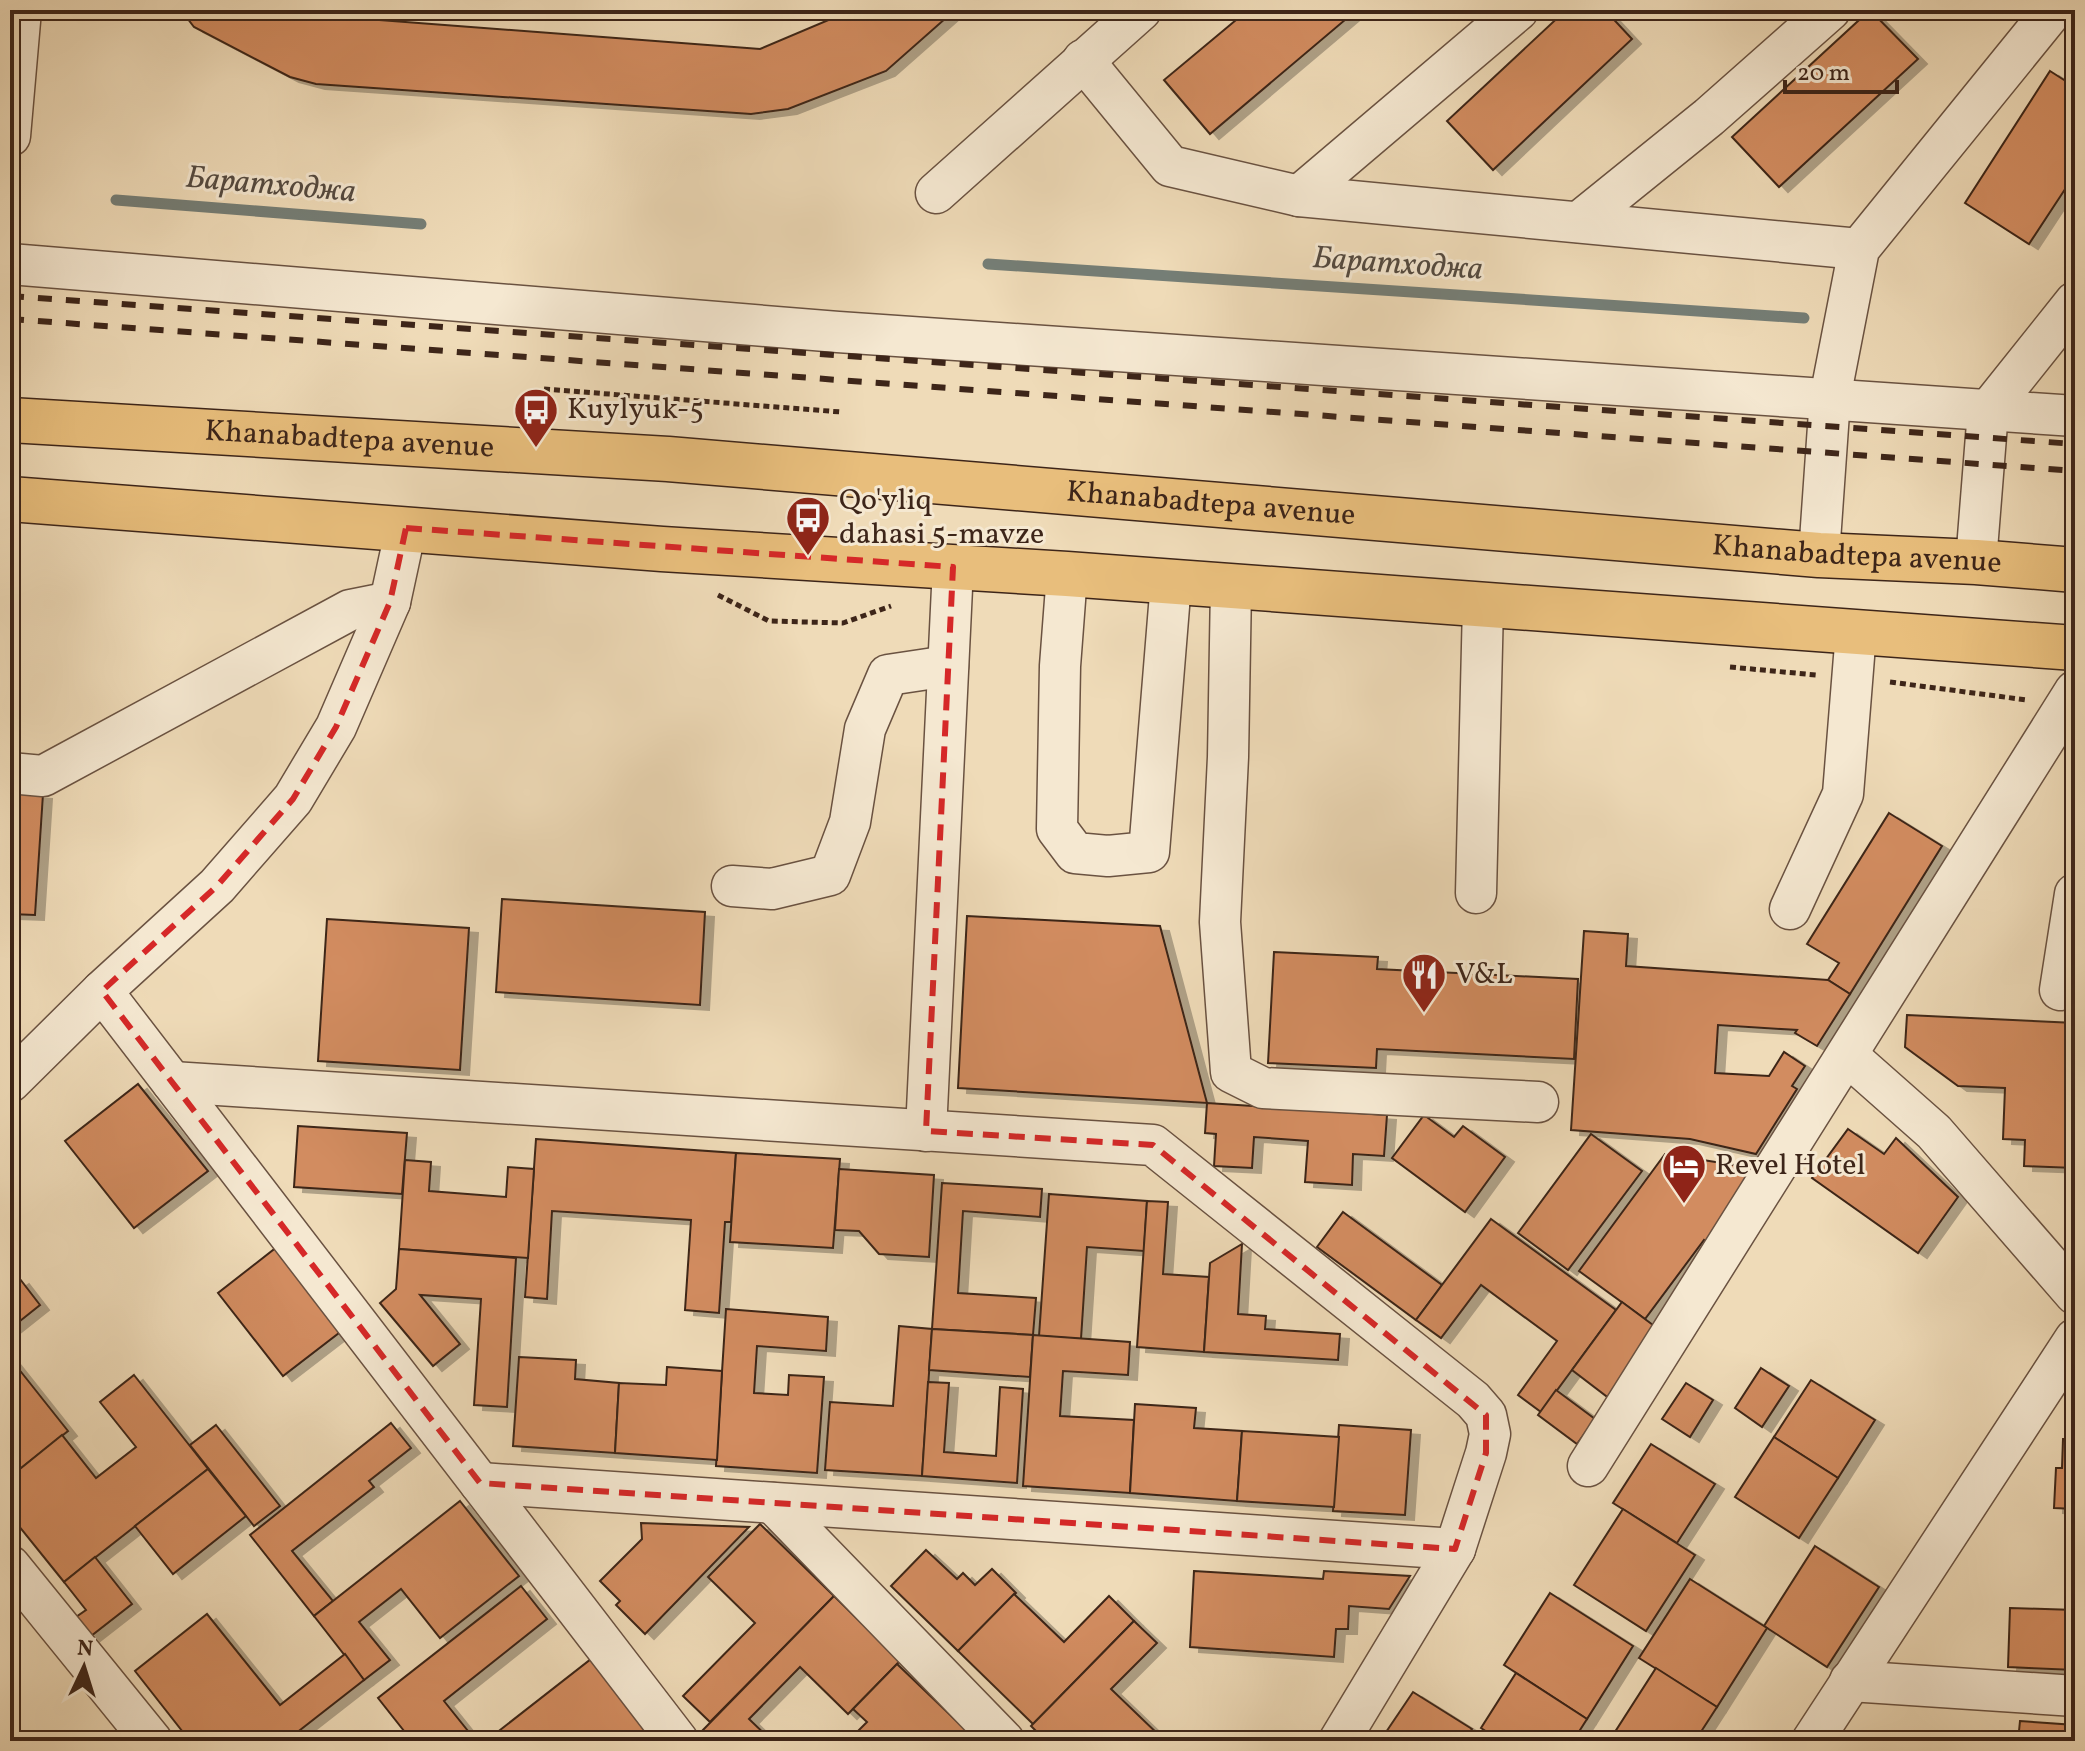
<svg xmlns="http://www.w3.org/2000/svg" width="2085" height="1751" viewBox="0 0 2085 1751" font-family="Vollkorn,serif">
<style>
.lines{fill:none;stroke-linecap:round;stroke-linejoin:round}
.stream{stroke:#757e76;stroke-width:11}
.building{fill:#d28c60;stroke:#3d2519;stroke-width:2;filter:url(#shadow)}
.minor-casing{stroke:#6a5241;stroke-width:43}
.highway-casing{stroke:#3d2519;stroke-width:47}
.path{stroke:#3d2519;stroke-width:5;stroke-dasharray:6 4;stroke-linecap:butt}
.minor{stroke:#f5e8d1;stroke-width:40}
.highway{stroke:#e8be7c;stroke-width:44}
.rail{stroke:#3d2519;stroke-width:6;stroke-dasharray:14 14;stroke-linecap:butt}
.marked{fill:none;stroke:#d62828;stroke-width:6;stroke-dasharray:16 10;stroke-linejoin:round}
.labels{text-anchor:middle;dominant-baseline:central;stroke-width:6;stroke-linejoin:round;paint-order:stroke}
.poi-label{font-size:30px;fill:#3d2519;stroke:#f5e8d1;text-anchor:start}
.street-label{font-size:30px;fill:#3d2519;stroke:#f5e8d1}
.water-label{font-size:32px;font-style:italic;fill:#544a40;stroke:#f5e8d1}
</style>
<defs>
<filter id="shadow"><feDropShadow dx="9" dy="5" stdDeviation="0" flood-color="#0004"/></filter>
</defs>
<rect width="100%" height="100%" fill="#efdbb8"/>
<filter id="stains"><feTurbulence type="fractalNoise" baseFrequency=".0025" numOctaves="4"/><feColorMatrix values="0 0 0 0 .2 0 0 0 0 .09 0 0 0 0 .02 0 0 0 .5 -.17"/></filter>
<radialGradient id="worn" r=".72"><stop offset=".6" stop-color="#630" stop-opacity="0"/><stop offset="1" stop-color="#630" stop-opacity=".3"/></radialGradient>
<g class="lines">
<g class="stream">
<path d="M116,200l305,24"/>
<path d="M988,264l816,54"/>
</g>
</g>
<g class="building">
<path d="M181,10h124l9,5 446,34 92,-39h103l-69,61 -98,38 -37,5 -435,-30 -26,-7 -96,-50z"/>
<path d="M1248,10h100l4,4 -142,120 -46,-54z"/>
<path d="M1566,10h39l27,29 -139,131 -46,-49z"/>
<path d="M1870,10l48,49 -139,128 -47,-50z"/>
<path d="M2050,71l25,16v87l-46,70 -64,-41z"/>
<path d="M10,792l33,2 -8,121 -25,-1z"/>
<path d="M1889,813l53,33 -92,148 -22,-14 11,-17 -32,-19z"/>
<path d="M502,899l203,13 -5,93 -204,-13z"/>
<path d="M967,916l193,10 47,177 -249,-15z"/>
<path d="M327,919l142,9 -9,142 -142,-9z"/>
<path d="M1584,931l44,3 -2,32 202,14 22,14 -33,52 -22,-13 2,-3 -79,-5 -3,48 54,3 15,-24 21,14 -13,20 5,3 -41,65 -66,-15 -119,-9z"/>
<path d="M1274,952l104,5 -1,12 201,10 -4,80 -197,-10 -1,19 -108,-5z"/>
<path d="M1907,1015l168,8v145l-51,-2 1,-26 -22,-1 2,-51 -47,-2 -53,-39z"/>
<path d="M138,1084l70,87 -74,57 -69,-87z"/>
<path d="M1207,1103l180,12 -3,41 -31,-2 -1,31 -47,-3 3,-41 -54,-4 -2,31 -38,-2 2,-32 -11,-1z"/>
<path d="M1424,1115l30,22 9,-11 42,31 -40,55 -73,-54z"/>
<path d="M298,1126l109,7 -5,61 -108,-7z"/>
<path d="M1848,1129l36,25 12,-16 62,59 -40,56 -106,-75z"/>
<path d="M1591,1134l51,37 -74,99 -50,-37z"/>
<path d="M536,1139l200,14 -5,69h-6l-6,91 -34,-3 6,-90 -139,-9 -5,88 -22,-2z"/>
<path d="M736,1153l104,6 -7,89 -103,-6z"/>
<path d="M1665,1154l101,16 -56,75 -6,-5 -59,79 -66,-48z"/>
<path d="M405,1160l26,2 -2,29 77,6 2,-30 26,2 -6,89 -129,-9z"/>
<path d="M839,1169l95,6 -5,82 -50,-3 -20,-23 -24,-1z"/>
<path d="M942,1183l100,6 -2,28 -77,-6 -5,82 78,5 -3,37 -101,-6z"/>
<path d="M1049,1194l98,7 -3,50 -57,-4 -6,92 -42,-3z"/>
<path d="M1147,1201l21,1 -5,72 46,3 -5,75 -67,-5z"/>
<path d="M1343,1212l99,73 -26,35 -99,-73z"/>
<path d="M1491,1219l125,91 -75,102 -23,-17 39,-54 -76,-56 -40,53 -25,-18z"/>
<path d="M282,1243l66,83 -65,50 -65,-83z"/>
<path d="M1242,1244l-4,70 28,2 -1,13 75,5 -2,26 -134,-8 6,-89z"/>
<path d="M399,1249l117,9 -9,149 -33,-2 7,-106 -61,-4 40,49 -27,22 -53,-63 16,-14z"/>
<path d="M20,1279l20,26 -30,24v-43z"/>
<path d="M1622,1302l39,29 -51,68 -38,-29z"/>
<path d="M726,1309l102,8 -2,34 -69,-5 -3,47 34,2 1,-20 35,2 -7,96 -101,-7z"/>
<path d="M899,1326l33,3 -10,147 -97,-6 5,-68 63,4z"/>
<path d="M932,1329l101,6 -3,42 -101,-7z"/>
<path d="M1033,1335l97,7 -2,33 -65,-4 -3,45 74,4 -4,73 -107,-7z"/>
<path d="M519,1357l57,3 -1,19 44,4 -4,70 -102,-7z"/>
<path d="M10,1358l58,73 -58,46z"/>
<path d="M667,1367l55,4 -5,89 -102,-7 4,-70 47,2z"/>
<path d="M1761,1368l28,18 -27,41 -27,-19z"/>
<path d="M134,1375l74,94 -144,113 -54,-67v-38l52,-42 34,43 40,-31 -36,-45z"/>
<path d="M1811,1380l64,40 -37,58 -64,-41z"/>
<path d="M928,1382l21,1 -5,69 52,4 4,-69 23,2 -6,94 -95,-7z"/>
<path d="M1686,1383l27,17 -23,37 -28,-18z"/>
<path d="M1556,1390l39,29 -18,25 -39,-29z"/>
<path d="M1135,1404l61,4 -2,20 48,3 -5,70 -107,-8z"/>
<path d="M391,1423l20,25 -42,33 5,6 -82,64 41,50 -19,15 -64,-81z"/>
<path d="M216,1425l64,81 -26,20 -64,-81z"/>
<path d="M1339,1425l72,5 -6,85 -72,-4z"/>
<path d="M1242,1431l97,6 -5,70 -97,-6z"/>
<path d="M1774,1437l64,41 -39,60 -64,-41z"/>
<path d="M2063,1439l12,1v69l-21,-1 2,-40h6z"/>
<path d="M1651,1444l64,40 -38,59 -64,-40z"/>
<path d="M208,1469l38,47 -73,58 -38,-48z"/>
<path d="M460,1501l59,75 -79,62 -39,-49 -42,33 31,38 -26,20 -50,-64z"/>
<path d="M1623,1509l72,46 -49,76 -72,-46z"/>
<path d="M641,1523l108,4 -104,107 -29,-29 4,-4 -20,-20 42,-42z"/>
<path d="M760,1524l74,72 -124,126 -27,-26 72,-73 -47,-46z"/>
<path d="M1815,1546l64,41 -52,80 -63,-41z"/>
<path d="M926,1550l31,29 6,-6 12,12 17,-16 24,24 -58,58 -67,-65z"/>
<path d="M95,1557l37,47 -41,32 -15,-19 10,-7 -22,-28z"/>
<path d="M1194,1571l129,8 1,-8 86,5 -21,33 -40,-3 -1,23h-12l-2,28 -144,-10z"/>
<path d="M1690,1579l77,49 -50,79 -78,-49z"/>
<path d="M521,1586l26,33 -103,82 32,40h-64l-34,-43z"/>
<path d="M1550,1593l83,53 -46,73 -83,-54z"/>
<path d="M1014,1594l50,48 45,-46 25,25 -101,103 -75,-73z"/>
<path d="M834,1596l66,65 -52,53 -48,-47 -51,52 23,22h-61l-10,-9z"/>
<path d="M2010,1608l65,2v60l-67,-3z"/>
<path d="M207,1614l73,91 65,-51 19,26 -78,61h-96l-55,-70z"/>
<path d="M1134,1621l23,22 -46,46 51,49 -3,3h-113l-15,-15z"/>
<path d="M600,1652l71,89h-105l-7,-9 -12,9h-61z"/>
<path d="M897,1664l71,68 -9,9h-111l19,-19 -14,-13z"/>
<path d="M1656,1668l61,39 -22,34h-72l-10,-6z"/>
<path d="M1516,1673l71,46 -14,22h-72l-20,-13z"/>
<path d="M1413,1692l59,37 -8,12h-84z"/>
<path d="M2020,1721l55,4v16h-57z"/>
</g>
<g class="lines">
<g class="minor-casing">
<g id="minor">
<path d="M1083,60l87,106 129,30 560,53"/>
<path d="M10,136l11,-126"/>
<path d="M936,193l205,-183"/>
<path d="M1299,196l219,-186"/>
<path d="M1579,222l130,-105 121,-107"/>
<path d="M10,264l828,68 1237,84"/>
<path d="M1819,555l11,-157 29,-149 194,-239"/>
<path d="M1976,562l12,-151 87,-109"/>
<path d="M1067,574l-7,92 -3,163 18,24 33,3 41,-4 22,-270"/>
<path d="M1231,587l-3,170 -8,165 11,150 32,16 275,14"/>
<path d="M10,773l33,3 307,-166 40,-8"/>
<path d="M732,886l40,3 58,-14 20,-53 15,-93 23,-54 60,-9"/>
<path d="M1476,893l7,-288"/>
<path d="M1790,909l53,-115 13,-162"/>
<path d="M2060,990l15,-96"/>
<path d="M102,991l576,750"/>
<path d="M1848,1056l86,76 141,162"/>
<path d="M10,1082l92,-91 115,-105 76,-87 43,-72 54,-125 16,-74"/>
<path d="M172,1082l981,63 320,255 13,15 4,19 -4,19 -31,96 -116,192"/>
<path d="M926,1131l27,-564"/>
<path d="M1588,1466l487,-775"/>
<path d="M480,1483l975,66"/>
<path d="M773,1503l231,238"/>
<path d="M10,1566l142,175"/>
<path d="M1850,1681l225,15"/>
<path d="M1812,1741l263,-402"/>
</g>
</g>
<g class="highway-casing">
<g id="highway">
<path id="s1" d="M10,420l658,39 1151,96 157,7 99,8"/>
<path d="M10,499l652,50 405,25 1008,74"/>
</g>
</g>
<g class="path">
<path d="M544,389l297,23"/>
<path d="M672,417l1,-17"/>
<path d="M718,595l51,26 74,2 48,-17"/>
<path d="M1730,667l86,8"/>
<path d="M1890,682l137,18"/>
</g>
<use href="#minor" class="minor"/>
<use href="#highway" class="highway"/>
<g class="rail">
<path d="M10,296l2065,148"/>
<path d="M10,319l2065,152"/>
</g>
</g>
<path class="marked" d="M406,528l547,39 -27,564 227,14 333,270v38l-31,96 -975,-66 -378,-492 115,-105 76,-87 43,-72 54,-125z"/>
<defs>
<g id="bus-pin" transform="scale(2.3)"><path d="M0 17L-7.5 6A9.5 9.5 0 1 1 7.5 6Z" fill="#8f2418" stroke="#f5e8d1"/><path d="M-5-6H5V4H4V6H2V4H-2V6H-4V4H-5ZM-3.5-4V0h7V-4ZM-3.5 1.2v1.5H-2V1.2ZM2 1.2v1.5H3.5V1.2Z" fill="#fff"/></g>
<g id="restaurant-pin" transform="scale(2.3)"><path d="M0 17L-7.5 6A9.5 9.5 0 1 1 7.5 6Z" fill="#8f2418" stroke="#f5e8d1"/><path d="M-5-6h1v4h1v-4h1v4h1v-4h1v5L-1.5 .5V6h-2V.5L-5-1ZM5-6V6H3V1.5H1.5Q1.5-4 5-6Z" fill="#fff"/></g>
<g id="hotel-pin" transform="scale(2.3)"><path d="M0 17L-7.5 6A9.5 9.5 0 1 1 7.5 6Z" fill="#8f2418" stroke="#f5e8d1"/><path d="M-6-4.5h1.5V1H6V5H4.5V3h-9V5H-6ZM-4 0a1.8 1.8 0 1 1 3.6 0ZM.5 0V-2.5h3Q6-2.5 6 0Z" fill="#fff"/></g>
</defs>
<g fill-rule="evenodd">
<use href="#bus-pin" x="536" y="410"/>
<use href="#bus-pin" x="808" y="518"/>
<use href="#restaurant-pin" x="1424" y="975"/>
<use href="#hotel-pin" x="1684" y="1166"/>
</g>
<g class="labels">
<g class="poi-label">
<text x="567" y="410">Kuylyuk-5</text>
<text x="839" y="501">Qo'yliq<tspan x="839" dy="34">dahasi 5-mavze</tspan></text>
<text x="1455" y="975">V&amp;L</text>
<text x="1715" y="1166">Revel Hotel</text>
</g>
<g class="street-label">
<text stroke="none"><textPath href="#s1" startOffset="340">Khanabadtepa avenue</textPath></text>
<text stroke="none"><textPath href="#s1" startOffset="1204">Khanabadtepa avenue</textPath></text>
<text stroke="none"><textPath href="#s1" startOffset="1852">Khanabadtepa avenue</textPath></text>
</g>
<g class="water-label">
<text transform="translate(271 186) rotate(5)">Баратходжа</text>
<text transform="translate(1398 265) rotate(4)">Баратходжа</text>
</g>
</g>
<rect width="2085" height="1751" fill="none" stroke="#efdbb8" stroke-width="40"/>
<rect x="12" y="12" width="2061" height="1727" fill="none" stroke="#3d2519" stroke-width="4"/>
<rect x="20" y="20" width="2045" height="1711" fill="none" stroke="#3d2519" stroke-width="2"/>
<g transform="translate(84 1667) rotate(4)" stroke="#f5e8d1" stroke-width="6" paint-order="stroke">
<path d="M0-6L14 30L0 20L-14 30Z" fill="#3d2519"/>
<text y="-12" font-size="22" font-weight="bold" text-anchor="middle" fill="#3d2519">N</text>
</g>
<path d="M1785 80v12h112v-12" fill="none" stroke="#3d2519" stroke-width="4"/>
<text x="1797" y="80" font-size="24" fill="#3d2519" stroke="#f5e8d1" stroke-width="6" paint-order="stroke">20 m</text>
<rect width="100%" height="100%" filter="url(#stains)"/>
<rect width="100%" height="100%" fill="url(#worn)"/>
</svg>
